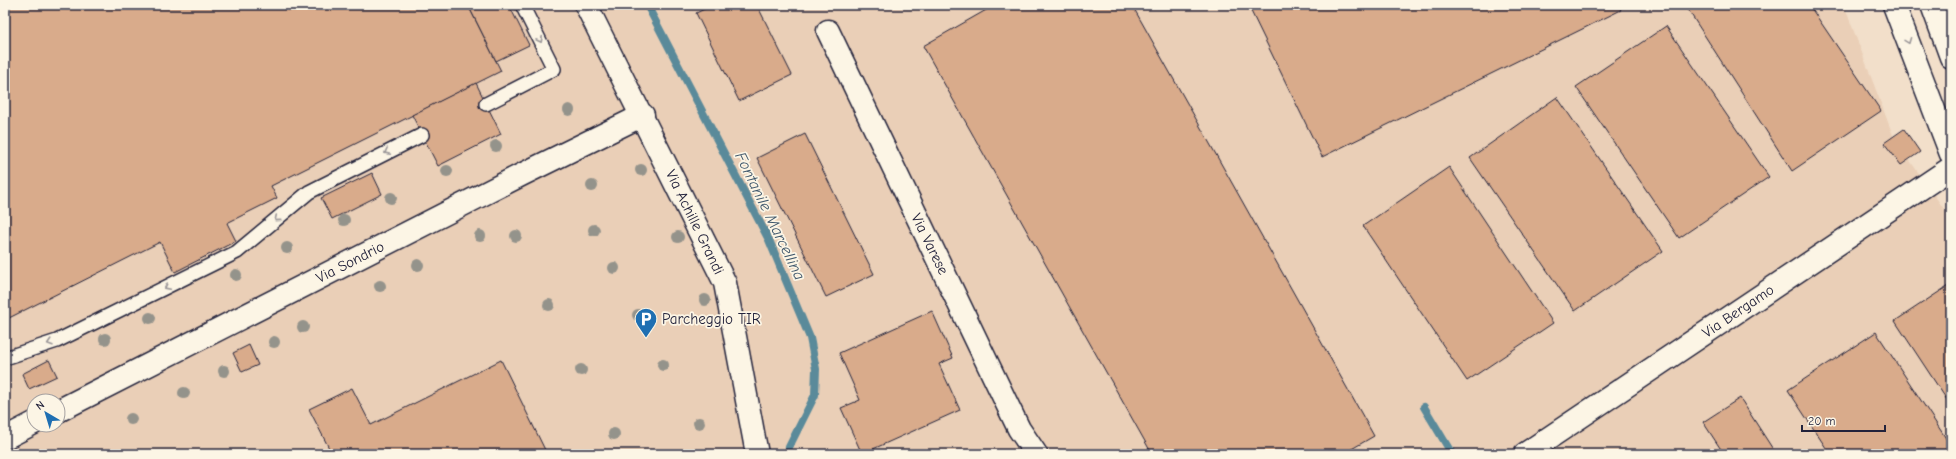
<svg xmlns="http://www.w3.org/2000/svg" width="1956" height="459" viewBox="0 0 1956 459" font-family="'Comic Neue',sans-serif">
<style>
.built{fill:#eacfb7;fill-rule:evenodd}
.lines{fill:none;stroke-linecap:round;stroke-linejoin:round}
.stream{stroke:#5a8a9a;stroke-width:8}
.building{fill:#d9ab8b;stroke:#22223b}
.service-casing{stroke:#22223b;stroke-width:16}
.minor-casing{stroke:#22223b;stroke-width:25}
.tertiary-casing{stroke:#22223b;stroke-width:25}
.service{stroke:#fcf5e5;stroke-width:13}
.minor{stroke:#fcf5e5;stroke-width:22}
.tertiary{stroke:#fcf5e5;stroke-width:22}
.tree{fill:#94938b}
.oneway{stroke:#9a9698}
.labels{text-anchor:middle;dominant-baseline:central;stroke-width:3.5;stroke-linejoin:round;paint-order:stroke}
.street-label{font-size:15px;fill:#22223b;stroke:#fcf5e5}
.poi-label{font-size:15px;fill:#22223b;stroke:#fcf5e5;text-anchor:start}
.water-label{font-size:16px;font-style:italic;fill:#3e566b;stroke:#fcf5e5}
</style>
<rect width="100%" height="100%" fill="#f2dfca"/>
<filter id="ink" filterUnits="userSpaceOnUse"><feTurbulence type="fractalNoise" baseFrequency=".025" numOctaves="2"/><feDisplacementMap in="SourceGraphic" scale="8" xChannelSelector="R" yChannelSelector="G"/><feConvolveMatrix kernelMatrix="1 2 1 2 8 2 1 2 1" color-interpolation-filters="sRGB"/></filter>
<g filter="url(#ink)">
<path class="built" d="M5,5h1839l50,133 57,81v235h-1946zM34,401h24v24h-24z"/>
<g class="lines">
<g class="stream">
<path d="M647,5l122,235 41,98 6,31 -1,26 -26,52"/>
<path d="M1424,407l28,47"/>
</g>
</g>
<g class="building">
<path d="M5,5h463l33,66 -230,115 6,12 -50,25 9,18 -61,31 -15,-30 -155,78z"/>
<path d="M468,5h41l20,40 -33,16z"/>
<path d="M713,5h44l35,70 -53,26 -43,-88z"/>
<path d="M995,5h137l242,431 -31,18h-191l-229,-408z"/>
<path d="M1248,5h370l3,5 -299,147z"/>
<path d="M1685,5h124l72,106 -89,60z"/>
<path d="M1666,26l103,151 -90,61 -103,-151z"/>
<path d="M476,83l25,51 -63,32 -26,-51z"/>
<path d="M1557,97l106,154 -88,60 -105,-153z"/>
<path d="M1904,129l16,23 -19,13 -17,-22z"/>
<path d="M805,134l69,140 -48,23 -69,-139z"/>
<path d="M1449,167l104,156 -86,58 -104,-155z"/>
<path d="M372,173l10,21 -50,25 -11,-21z"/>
<path d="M1951,284v122l-56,-85z"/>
<path d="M932,311l21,47 -14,6 21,46 -98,44 -21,-46 19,-8 -21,-47z"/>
<path d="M1876,332l75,114v8h-121l-42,-64z"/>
<path d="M249,345l9,20 -16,7 -9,-19z"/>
<path d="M49,360l8,16 -28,13 -7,-15z"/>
<path d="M501,360l46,94h-215l-23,-45 43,-21 19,37z"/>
<path d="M1740,398l36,56h-52l-21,-32z"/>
</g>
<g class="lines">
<g class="service-casing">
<g id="service">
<path d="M486,104l68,-35 -32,-64"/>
<path d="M5,358l52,-17 180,-89 72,-60 113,-57"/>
</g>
</g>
<g class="minor-casing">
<g id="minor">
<path d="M586,5l139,278 32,171"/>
<path d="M828,31l191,398 17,25"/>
<path d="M58,411l465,-237 120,-59"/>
<path d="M5,438l29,-15"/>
<path d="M1525,454l426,-286"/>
</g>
</g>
<g class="tertiary-casing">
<g id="tertiary">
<path d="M1894,5l57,149"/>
<path d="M1932,5l19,52"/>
</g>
</g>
<use href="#service" class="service"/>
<use href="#minor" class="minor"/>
<use href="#tertiary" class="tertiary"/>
</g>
<g class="tree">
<circle cx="569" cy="110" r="6"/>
<circle cx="496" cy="146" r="6"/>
<circle cx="641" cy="170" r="6"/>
<circle cx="447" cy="171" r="6"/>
<circle cx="592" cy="186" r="6"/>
<circle cx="391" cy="198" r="6"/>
<circle cx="344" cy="220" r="6"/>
<circle cx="594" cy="230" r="6"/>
<circle cx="480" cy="236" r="6"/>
<circle cx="516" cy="236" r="6"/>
<circle cx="678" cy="237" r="6"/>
<circle cx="287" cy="248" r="6"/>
<circle cx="418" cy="265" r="6"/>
<circle cx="614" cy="268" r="6"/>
<circle cx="236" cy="275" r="6"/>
<circle cx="380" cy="286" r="6"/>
<circle cx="705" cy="300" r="6"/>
<circle cx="549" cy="305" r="6"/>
<circle cx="638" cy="315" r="6"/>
<circle cx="150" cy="318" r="6"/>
<circle cx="303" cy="327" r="6"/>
<circle cx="105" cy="339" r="6"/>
<circle cx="274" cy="342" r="6"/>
<circle cx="663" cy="365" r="6"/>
<circle cx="581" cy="370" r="6"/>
<circle cx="224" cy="371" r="6"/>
<circle cx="184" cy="393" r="6"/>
<circle cx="131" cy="419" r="6"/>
<circle cx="699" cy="423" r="6"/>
<circle cx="614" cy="434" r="6"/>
</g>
<defs><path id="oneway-chevron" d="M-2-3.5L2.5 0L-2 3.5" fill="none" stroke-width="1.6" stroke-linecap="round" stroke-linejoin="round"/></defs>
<g class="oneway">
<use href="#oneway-chevron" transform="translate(540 40) rotate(63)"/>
<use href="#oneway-chevron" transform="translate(1908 41) rotate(69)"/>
<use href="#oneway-chevron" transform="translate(387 152) rotate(153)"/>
<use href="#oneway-chevron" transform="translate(277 219) rotate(140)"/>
<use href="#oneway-chevron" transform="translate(167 287) rotate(154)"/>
<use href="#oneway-chevron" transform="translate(50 343) rotate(162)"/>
</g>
</g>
<defs>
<g id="parking-pin" transform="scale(1.15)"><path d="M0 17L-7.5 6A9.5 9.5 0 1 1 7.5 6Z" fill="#1f6fb2" stroke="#fcf5e5"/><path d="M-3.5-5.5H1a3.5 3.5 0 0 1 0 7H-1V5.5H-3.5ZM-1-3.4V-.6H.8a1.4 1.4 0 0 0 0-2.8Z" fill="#fff"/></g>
</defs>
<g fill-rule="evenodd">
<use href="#parking-pin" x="646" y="319"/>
</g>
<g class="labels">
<g class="street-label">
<text transform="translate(695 222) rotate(64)">Via Achille Grandi</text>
<text transform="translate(930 244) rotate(64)">Via Varese</text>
<text transform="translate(350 262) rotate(-27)">Via Sondrio</text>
<text transform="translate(1738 311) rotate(-34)">Via Bergamo</text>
</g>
<g class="poi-label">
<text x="662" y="319">Parcheggio TIR</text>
</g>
<g class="water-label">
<text transform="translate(770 216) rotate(64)">Fontanile Marcellina</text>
</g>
</g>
<rect width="1956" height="459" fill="none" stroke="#fcf5e5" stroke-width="20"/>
<rect x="10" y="10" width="1936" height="439" fill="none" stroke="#22223b" stroke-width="1.5" filter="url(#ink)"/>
<g transform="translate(46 413) rotate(322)"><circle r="19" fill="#fcf5e5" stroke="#a5a1a1"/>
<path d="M0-3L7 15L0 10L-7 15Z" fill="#1f6fb2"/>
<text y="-6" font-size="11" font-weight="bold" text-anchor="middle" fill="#22223b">N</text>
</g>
<path d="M1802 425v6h83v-6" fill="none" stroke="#22223b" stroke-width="2"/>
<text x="1808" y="425" font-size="12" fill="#22223b" stroke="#fcf5e5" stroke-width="3" paint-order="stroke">20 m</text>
</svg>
